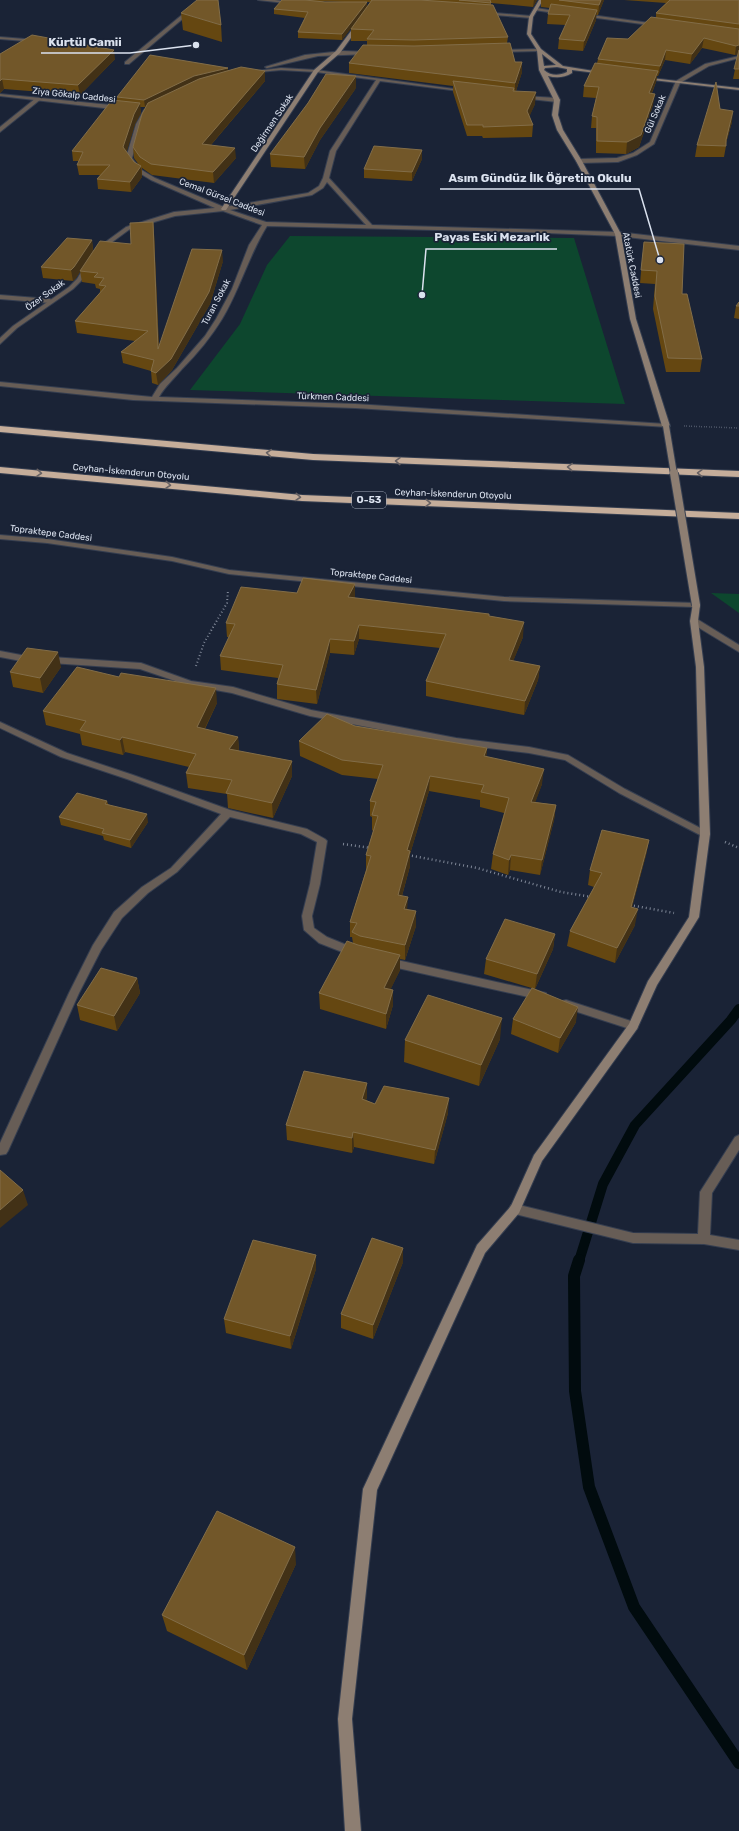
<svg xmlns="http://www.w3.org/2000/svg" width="739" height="1831" viewBox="0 0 739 1831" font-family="Rubik,sans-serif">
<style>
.green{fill:#0d472e}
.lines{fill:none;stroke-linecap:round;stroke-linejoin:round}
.stream-far1{stroke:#010b0e;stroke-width:10}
.stream{stroke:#010b0e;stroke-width:12}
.lane-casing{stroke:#353e50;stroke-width:2}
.street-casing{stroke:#353e50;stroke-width:2}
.secondary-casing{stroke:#353e50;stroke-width:2}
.highway-casing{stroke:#353e50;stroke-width:2}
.path-far2{stroke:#7f8797;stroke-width:1.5;stroke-dasharray:0.5 2;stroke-linecap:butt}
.path-far1{stroke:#7f8797;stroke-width:2;stroke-dasharray:1 2.5;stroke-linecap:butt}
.path{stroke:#7f8797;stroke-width:2.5;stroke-dasharray:1 3;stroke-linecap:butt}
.lane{fill:#675d56;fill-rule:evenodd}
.street{fill:#675d56;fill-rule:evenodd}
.secondary{fill:#8d7e72;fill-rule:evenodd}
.highway{fill:#c5ad9a;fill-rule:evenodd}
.secondary-bridge-far1-casing{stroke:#353e50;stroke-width:8;stroke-linecap:butt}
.secondary-bridge-casing{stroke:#353e50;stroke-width:10;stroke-linecap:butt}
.secondary-bridge-far1{stroke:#8d7e72;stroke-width:6}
.secondary-bridge{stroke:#8d7e72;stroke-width:8}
.wall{fill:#654711;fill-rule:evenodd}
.shaded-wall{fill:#423116}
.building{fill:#725729;stroke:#826d48}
.oneway{stroke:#676163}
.labels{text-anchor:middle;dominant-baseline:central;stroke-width:3.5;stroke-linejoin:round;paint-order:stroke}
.far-street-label{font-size:9px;fill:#dbe2ef;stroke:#1a2336}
.shield{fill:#1a2336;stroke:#a1a9b8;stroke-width:1}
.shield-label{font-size:10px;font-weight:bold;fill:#dbe2ef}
.leader{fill:none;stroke:#dbe2ef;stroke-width:1.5}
.callout-dot{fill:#dbe2ef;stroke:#1a2336;stroke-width:1.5}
.callout-label{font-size:12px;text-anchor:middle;font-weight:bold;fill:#dbe2ef;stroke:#1a2336;stroke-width:3.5;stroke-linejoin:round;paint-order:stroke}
</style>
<rect width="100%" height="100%" fill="#1a2336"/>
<g class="green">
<path d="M290,236l284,2 51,166 -435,-14 50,-66 27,-59z"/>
<path d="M711,593l28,1v19z"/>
</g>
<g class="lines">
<path class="stream-far1" d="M579,1261l24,-77 32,-59 96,-105 8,-11"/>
<path class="stream" d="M579,1260l-5,16 1,115 14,96 45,120 105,156"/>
<g class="lane-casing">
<g id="lane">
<path d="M0,37l25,2 2,1 -2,1 -25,-2z"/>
<path d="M36,98l5,1 -41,33v-5z"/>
<path d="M0,295l50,4 3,2 -3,2 -50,-4z"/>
</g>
</g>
<g class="street-casing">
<g id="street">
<path d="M200,0h5l-76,64h-4v-2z"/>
<path d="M258,0h17l21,3 -2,1z"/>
<path d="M536,8l26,4 2,1 -2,1 -28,-4z"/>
<path d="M484,12l47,4 2,1 -2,1 -49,-4z"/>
<path d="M584,14l73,10 2,1 -2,1 -75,-10z"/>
<path d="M539,49l2,2 -42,1 -2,-1 2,-1z"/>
<path d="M343,51l26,1 2,1 -2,1 -51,2 -51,12 -2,-1 40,-12z"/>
<path d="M739,56v2l-30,8 -29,17 -26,61 -17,11 -19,7 -39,1 -3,-2 3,-2 38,-1 16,-5 17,-11 26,-61 29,-17z"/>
<path d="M281,68l35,2 153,21 -2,1 -87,-11 -44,70 -7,27 43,47 246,7 121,14v4l-121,-14 -95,-4 -256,-6c-18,29 -27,63 -45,93 -11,18 -25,35 -40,50 -8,10 -17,17 -23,28l196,7 311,20 4,2 -2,1 -313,-19 -222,-8 -133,-14v-4l152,15 8,-13 17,-16 28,-32 11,-17 16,-30 17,-44 13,-20 -39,-14 -48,5 -45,13 -30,22h-4v-2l30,-22 48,-15 41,-4 -64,-28 -15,-9 -10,-13 10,-34 8,-14h4l-6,14 -10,34 8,11 15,9 69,29 84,-14 11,-7 4,-8 7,-27 46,-71 -60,-8 -35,-2 -31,3 -2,-1zM327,182l39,43 -100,-3 -36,-12 82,-15 11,-7z"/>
<path d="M0,94l121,12 3,2 -3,2 -121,-14z"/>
<path d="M523,96l34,2 3,2 -3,2 -36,-4z"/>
<path d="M86,264l5,1 -10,16 -8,8 -56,39 -17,16v-6l13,-12 56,-39 8,-8z"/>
<path d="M0,535l47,4 125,18 57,13 275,27 192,6 4,2 -4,2 -192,-6 -275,-27 -57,-13 -125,-18 -47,-4z"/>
<path d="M691,619h6l42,26v7l-48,-29z"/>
<path d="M0,651l21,4 120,8 50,18 42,6 78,23 145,28 73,9 39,8 57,34 83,43 2,2 -2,2h-6l-83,-43 -54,-33 -36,-7 -73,-9 -146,-28 -78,-23 -45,-8 -47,-16 -119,-8 -21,-4z"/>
<path d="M0,722l67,31 66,22 97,35 77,19 18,10 2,2 -7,43 -8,32 2,12 13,9 32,13 1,3 -1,3 -4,1 -36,-14 -15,-13 -2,-14 8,-32 7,-42 -16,-8 -71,-17 -53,55 -29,21 -26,25 -21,32 -22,43 -71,158 -2,3 -6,1v-12l69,-150 24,-48 21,-33 28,-25 29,-19 50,-54 -94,-35 -66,-22 -61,-29z"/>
<path d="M388,958l154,34 4,1 1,3 -1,3 -4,1 -158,-35 -1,-3 1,-3z"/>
<path d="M566,1000l71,23 1,3 -1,3 -4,1 -71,-23 -1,-3 1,-3z"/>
<path d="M739,1135v15l-27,43 -2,42 29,5v10l-35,-6 -71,-1 -118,-29 -4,-1 -2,-4 2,-4 4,-1 118,29 65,1 2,-42 35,-55z"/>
</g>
</g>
<g class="secondary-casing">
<g id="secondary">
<path d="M539,0h4l-10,17 -2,17 10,15 22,17 43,7 -2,1 -32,-4v3c-8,5 -16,5 -24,3l12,24 -2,15 5,15 19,31 39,73 15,85 34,107 -2,1 -6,-1 -32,-107 -15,-85 -39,-73 -19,-31 -5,-15 2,-15 -15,-30 -2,-20 -10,-16 2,-17zM542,54l14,11 -12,1zM557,67l10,2v3c-8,4 -16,4 -23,-2l1,-2z"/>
<path d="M357,23l4,1 -21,29 -22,19 -92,138h-4l-1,-1 93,-139 22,-19z"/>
<path d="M642,77l97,11v2l-95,-11z"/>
<path d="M693,603h3l4,2 -2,16 6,46 6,167 -11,83 -42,68 -20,44 -95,132 -23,52 -34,40 -108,237 -25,229 9,112h-16l-7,-112 25,-230 114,-244 34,-39 23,-51 95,-131 19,-43 41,-64 11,-83 -4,-167 -6,-46z"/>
</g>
</g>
<g class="highway-casing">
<g id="highway">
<path d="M0,426l313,28 426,17v6l-426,-17 -313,-28z"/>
<path d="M0,467l302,28 437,18v6l-437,-18 -302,-28z"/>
</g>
</g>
<path class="path-far2" d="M684,426l55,2"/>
<path class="path-far1" d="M196,666l8,-23 23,-40 1,-13"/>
<g class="path">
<path d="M725,842l14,6"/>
<path d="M343,844l28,4"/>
<path d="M408,855l69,13 84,24 31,5"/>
<path d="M630,905l44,8"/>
</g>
<use href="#lane" class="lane"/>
<use href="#street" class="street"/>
<use href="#secondary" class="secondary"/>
<use href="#highway" class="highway"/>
<g class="secondary-bridge-far1-casing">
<path id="secondary-bridge-far1" d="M666,426l8,48"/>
</g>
<g class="secondary-bridge-casing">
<path id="secondary-bridge" d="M674,473l22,132"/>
</g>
<use href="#secondary-bridge-far1" class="secondary-bridge-far1"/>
<use href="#secondary-bridge" class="secondary-bridge"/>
</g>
<g class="wall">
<path d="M282,0h255l-4,7 -42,-4v2l17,32 -1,6 8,19h7v10l-6,19 19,13 -6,12 4,9 -1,12 -49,1 -1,-2h-15l-14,-44v-6l-104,-13v-10l18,-18v-4h-16v-12l12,-17 -21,28 -44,-2v-6l7,-14 -31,-4v-5zM316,1l28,1h-19zM367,2h3l-3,5z"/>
<path d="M541,0h63l-6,15h-2v5l-13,31 -25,-2 1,-10 7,-14 -19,-1 1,-10 2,-6 -9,-1z"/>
<path d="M624,0h115v79h-6l5,-24h-3l-33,-7 -12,16 -25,-4 -7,16h-1l-1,6 -4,11 1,12 -14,42 -13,7 -30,-1v-25h-5l1,-12 4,-18 -13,-1 1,-11 13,-23 1,-4 30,-20 28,-21v-5l10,-10z"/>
<path d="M181,13l40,12 1,17 -39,-12z"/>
<path d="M0,54l115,5 -35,36 -76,-6 -4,4z"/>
<path d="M228,68v3h37v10l-54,64 25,13 -22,25 -62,-8 -10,-7v9l-11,15 -33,-3 -1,-10 3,-4h-21l-2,-10 2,-4h-6l-1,-10 45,-50v-4zM140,107h6l-13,40 1,11 5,7 -5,-3 -8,-10 9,-28 6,-11z"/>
<path d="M356,88l-36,52 -15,29 -34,-2 -1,-13z"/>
<path d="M720,109l12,13 -6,21v3l-2,11h-29l2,-12z"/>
<path d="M422,159l-10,22 -48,-3v-9z"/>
<path d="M153,222l1,11 5,114 64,-86 -13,43 -38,66 -14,15 -6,-2 -1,-12 -28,-8 -2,-11 14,-11 -58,-8 -2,-12 25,-28v-4l-4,-1 -1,-4 -13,-2 -2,-11 51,-27z"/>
<path d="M92,240l1,11 -17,27 -3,3 -30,-3 -2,-11z"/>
<path d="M644,242l38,52 20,65 -2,13h-34l-13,-63 2,-25 -15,-1z"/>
<path d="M739,302v17l-5,-1 2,-12z"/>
<path d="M355,584v14l134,18 34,21 -10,24 27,5 -2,14 -14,35 -98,-19v-15l14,-33 -81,-9 -5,16 -24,-2 -13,51 -40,-5v-15l1,-6 -57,-8 -1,-14 9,-19h-2l-1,-14 71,-30z"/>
<path d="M61,667l-18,26 -30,-6 -3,-15z"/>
<path d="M217,703l-12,26 33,8 1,14 53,10v15l-19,42 -45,-10 -1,-14 -39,-6 -2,-15 3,-6 -64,-15 -2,3 -41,-10 -2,-11 -34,-9 -3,-14z"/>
<path d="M355,726l132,22 -1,9 56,27 -7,18 21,3 -2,15 -14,55 -30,-5 -2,5 -17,-6 2,-15 11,-41 -24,-6v-7l-51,-9 -19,63v12l-8,30 5,14 9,16 -11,34 -5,-1v11l-10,20h3v15l-7,24 -66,-20 -1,-16 34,-50 -1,-6h-2v-15l16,-52v-15l7,-24 -1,-1v-13l-2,-1v-15l8,-22 -36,-4 -42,-19 -1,-15z"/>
<path d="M107,801l1,3 40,18 -17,26 -27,-8 -1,-4 -42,-11 -2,-8z"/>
<path d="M649,840l-3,15 -14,52 3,18 -20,38 -48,-17 3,-15 24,-44 -6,-2 2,-15z"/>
<path d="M555,934l-2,15 -18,40 -51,-15 2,-15z"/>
<path d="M137,978l3,15 -23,38 -37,-11 -3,-15z"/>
<path d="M513,1019l63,3 -18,31 -47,-19z"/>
<path d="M500,1039l-21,47 -75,-24 1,-22z"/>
<path d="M367,1083v14l-1,3 9,4 73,9 -14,51 -80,-17 -2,6 -65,-13 -1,-15z"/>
<path d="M316,1255v14l-25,80 -65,-16 -2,-14z"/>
<path d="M403,1262l-30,77 -32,-11v-14z"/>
<path d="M296,1564l-49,106 -80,-39 -5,-16z"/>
</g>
<g class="shaded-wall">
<path d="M534,0h3l-4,7z"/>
<path d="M601,0h3l-6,15 1,-10z"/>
<path d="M367,2v6l-25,32v-6z"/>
<path d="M597,10l-1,10 -13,31 1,-10z"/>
<path d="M704,38l-2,10 -12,16 2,-10z"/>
<path d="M739,45v10h-4l1,-9z"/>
<path d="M114,50l1,9 -35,36 -2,-10z"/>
<path d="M666,50l-1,10 -7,16 2,-10z"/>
<path d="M522,62v10l-7,22v-11z"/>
<path d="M228,68v7l-34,9 -49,23 -1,-7 50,-24z"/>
<path d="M265,71v10l-62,73 -1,-10z"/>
<path d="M658,71l-2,11 -9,22 2,-11z"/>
<path d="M356,76v12l-36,52 -15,29 -1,-12 16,-29z"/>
<path d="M2,79l2,10 -4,4v-12z"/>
<path d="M536,92l-1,12 -8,18v-11z"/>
<path d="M655,94l-2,11 -14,42 -13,7 1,-12z"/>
<path d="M140,103l1,10 -6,11 -10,34 -2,-11 11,-33z"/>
<path d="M733,111l-1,11 -7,24 1,-6z"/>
<path d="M235,148l1,10 -22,25 -1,-11z"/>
<path d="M422,150v9l-10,22v-9z"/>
<path d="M141,166l1,11 -11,15 -1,-10z"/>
<path d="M153,222l1,11 5,128 -1,-12z"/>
<path d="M92,240l1,11 -17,27 -3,3 -2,-11z"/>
<path d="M222,250l1,11 -13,43 -38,66 -14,15 -2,-12z"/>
<path d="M355,584v14l-7,-1z"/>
<path d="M524,622l-1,15 -15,37 1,-14z"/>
<path d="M359,625v14l-5,16v-14z"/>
<path d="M330,639v14l-13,51 -1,-14z"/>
<path d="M58,652l3,15 -18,26 -3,-15z"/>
<path d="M540,666l-2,14 -14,35 1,-14z"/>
<path d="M216,688l1,15 -19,39 -1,-15z"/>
<path d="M122,737l3,15 -2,3 -3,-15z"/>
<path d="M238,737l1,15 -10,-3z"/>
<path d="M487,748l-1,15 -2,-7z"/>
<path d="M292,761v15l-19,42 -1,-15z"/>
<path d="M544,769l-2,15 -12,33 1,-15z"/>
<path d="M430,776l-1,15 -19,63v12l-12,44v-15l9,-45z"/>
<path d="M556,805l-2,15 -14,55 2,-15z"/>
<path d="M147,814l1,8 -17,26 -1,-8z"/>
<path d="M649,840l-3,15 -18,67 3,-15z"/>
<path d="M511,855l-1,15 -2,5 1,-15z"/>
<path d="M408,897l-1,15 -3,-3z"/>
<path d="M638,909l-3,16 -20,38 2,-15z"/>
<path d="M416,911v15l-11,34v-15z"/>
<path d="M555,934l-2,15 -18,40 2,-15z"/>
<path d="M400,955v15l-16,33v-15z"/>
<path d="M137,978l3,15 -23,38 -3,-15z"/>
<path d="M393,990v15l-7,24v-15z"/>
<path d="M578,1007l-2,15 -18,31 2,-15z"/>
<path d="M502,1018l-2,21 -21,47 2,-21z"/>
<path d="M367,1083v14l-5,16v-14z"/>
<path d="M449,1098l-1,15 -14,51 1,-14z"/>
<path d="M353,1132l1,15 -2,6v-15z"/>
<path d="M23,1190l5,15 -28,23v-18z"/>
<path d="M403,1248v14l-30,77v-14z"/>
<path d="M316,1255v14l-25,80 -1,-13z"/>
<path d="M295,1547l1,17 -49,106 -3,-15z"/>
</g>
<g class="building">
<path d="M197,0h21l3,25 -40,-12z"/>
<path d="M282,0h23l20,2h42l-25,32 -44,-2 10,-20 -34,-3z"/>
<path d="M372,0h48l73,5 15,32 -94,3 -47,-1 7,-9 -23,-1z"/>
<path d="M459,0h31l1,3z"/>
<path d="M559,0h42l-2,5z"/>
<path d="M670,0h69v24l-83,-11z"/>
<path d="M551,4l46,6 -13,31 -25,-2 11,-24 -22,-1z"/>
<path d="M651,17l88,12v16l-3,1 -32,-8 -12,16 -26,-4 -6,16 -62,-7 9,-21 21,1z"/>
<path d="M32,35l82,15 -36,35 -76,-6 -2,2v-27z"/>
<path d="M510,43l5,19h7l-7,21 -166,-20 14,-18 51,1z"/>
<path d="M739,50v19h-5z"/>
<path d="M150,55l78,13 -34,8 -50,24 -27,-3z"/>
<path d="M595,63l63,8 -9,22 6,1 -14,41 -14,7 -30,-1v-24l-5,-1 7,-29 -15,-1z"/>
<path d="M241,67l24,4 -63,73 33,4 -22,24 -62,-8 -11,-7 -7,-10 9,-33 6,-11 51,-24z"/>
<path d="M326,74l30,2 -36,52 -16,29 -34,-3 38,-51z"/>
<path d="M453,81l61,7 -1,3 23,1 -9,19 6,14 -50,2v-2h-16z"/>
<path d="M716,82l4,27 13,2 -7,29v6l-29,-1z"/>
<path d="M112,100l28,3 -6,11 -11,33 11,15 7,4 -11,16 -33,-3 13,-14h-33l6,-13 -11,-1z"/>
<path d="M374,146l48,4 -10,22 -48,-3z"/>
<path d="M153,222l5,127 34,-100 30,1 -13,42 -38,67 -15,14 -5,-2 3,-11 -33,-8 27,-21 -73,-10 31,-35 -7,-1 5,-7 -10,-1 4,-4 -18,-2 20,-30 31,3 -1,-21z"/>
<path d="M67,238l25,2 -18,27 -3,3 -30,-3z"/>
<path d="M644,242l40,2 -2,50h5l15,65 -34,-1 -13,-62 2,-25 -16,-1z"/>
<path d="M739,302v4h-3z"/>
<path d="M303,578l52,6 -7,13 141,17v2l35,6 -15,38 31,6 -15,35 -99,-20 20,-47 -87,-9 -5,16 -24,-2 -14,51 -39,-6 6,-19 -63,-9 15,-32 -9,-1 15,-36 56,6z"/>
<path d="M27,648l31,4 -18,26 -30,-6z"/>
<path d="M77,667l42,10 2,-4 95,15 -19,39 41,10 -9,12 63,12 -20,42 -46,-10 6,-13 -46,-7 10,-19 -74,-17 -2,3 -40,-10 6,-9 -43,-10z"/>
<path d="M327,714l28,12 132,22 -3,8 60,13 -13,33 25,3 -14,55 -31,-5 -2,5 -16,-6 16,-56 -28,-6 3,-7 -54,-9 -23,74 3,1 -12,44 10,2 -4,12 12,2 -11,34 -45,-9 -8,-4 5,-9 -7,-1 21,-66 -5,-1 12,-39 -6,-1 4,-13 -6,-1 13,-36 -41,-5 -43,-19z"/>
<path d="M77,793l30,8 -2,3 42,10 -17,26 -28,-7 2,-4 -45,-12z"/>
<path d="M602,830l47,10 -18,67 7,2 -21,39 -47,-17 32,-58 -12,-3z"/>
<path d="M505,919l50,15 -18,40 -51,-15z"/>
<path d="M347,941l11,4 42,10 -16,33 9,2 -7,24 -67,-21z"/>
<path d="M101,968l36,10 -23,38 -37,-11z"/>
<path d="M532,988l46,19 -18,31 -47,-19z"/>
<path d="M428,995l74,23 -21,47 -76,-25z"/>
<path d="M304,1071l63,12 -5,16 13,5 9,-18 65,12 -14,52 -82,-18 -1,6 -66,-13z"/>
<path d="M0,1170l23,20 -23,20z"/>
<path d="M372,1238l31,10 -30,77 -32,-11z"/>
<path d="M253,1240l63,15 -26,81 -66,-17z"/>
<path d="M217,1511l78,36 -51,108 -82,-40z"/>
</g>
<defs><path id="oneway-chevron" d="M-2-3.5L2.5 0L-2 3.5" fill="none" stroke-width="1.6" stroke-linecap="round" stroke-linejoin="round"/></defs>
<g class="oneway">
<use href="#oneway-chevron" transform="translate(269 453) rotate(-175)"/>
<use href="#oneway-chevron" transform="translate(398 461) rotate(-178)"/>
<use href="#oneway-chevron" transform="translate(570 467) rotate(-178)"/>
<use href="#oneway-chevron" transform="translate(39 473) rotate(5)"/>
<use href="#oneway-chevron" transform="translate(700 473) rotate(-178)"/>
<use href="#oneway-chevron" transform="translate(168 485) rotate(5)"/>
<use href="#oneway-chevron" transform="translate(298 497) rotate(5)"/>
<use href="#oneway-chevron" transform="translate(428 503) rotate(2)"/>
</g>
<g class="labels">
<g class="far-street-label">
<text transform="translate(74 95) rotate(6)">Ziya Gökalp Caddesi</text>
<text transform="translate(655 114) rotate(-67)">Gül Sokak</text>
<text transform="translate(272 123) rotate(-56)">Değirmen Sokak</text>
<text transform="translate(222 197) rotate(21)">Cemal Gürsel Caddesi</text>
<text transform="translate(632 265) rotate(79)">Atatürk Caddesi</text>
<text transform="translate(45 295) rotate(-36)">Özer Sokak</text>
<text transform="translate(216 302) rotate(-62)">Turan Sokak</text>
<text transform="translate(333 397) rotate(2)">Türkmen Caddesi</text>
<text transform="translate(131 472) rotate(5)">Ceyhan-İskenderun Otoyolu</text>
<text transform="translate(453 494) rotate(2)">Ceyhan-İskenderun Otoyolu</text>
<text transform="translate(51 533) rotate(7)">Topraktepe Caddesi</text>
<text transform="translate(371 576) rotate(6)">Topraktepe Caddesi</text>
</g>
<rect class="shield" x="352" y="492" width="34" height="16" rx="3"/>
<g class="shield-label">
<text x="369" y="500">O-53</text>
</g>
</g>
<path class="leader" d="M196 45L130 53H41M660 260L639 189H440M422 295L426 249H557"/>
<g class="callout-dot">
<circle cx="196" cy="45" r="4"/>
<circle cx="660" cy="260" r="4"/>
<circle cx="422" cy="295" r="4"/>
</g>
<g class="callout-label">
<text x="85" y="46">Kürtül Camii</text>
<text x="540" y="182">Asım Gündüz İlk Öğretim Okulu</text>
<text x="492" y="241">Payas Eski Mezarlık</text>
</g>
</svg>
